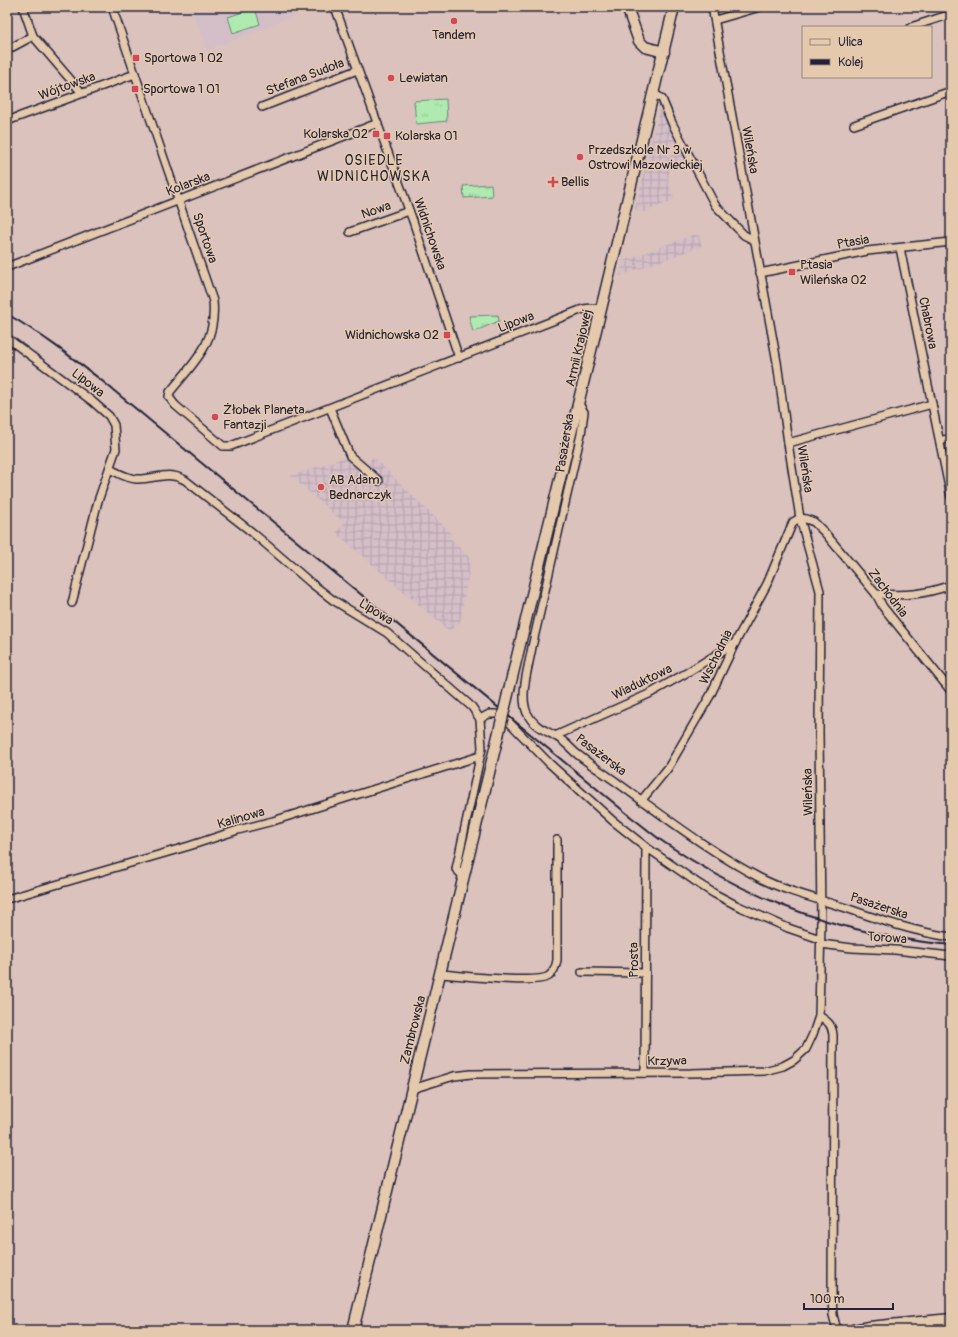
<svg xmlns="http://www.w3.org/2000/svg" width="958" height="1337" viewBox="0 0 958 1337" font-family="Pangolin,sans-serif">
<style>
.built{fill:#d4bec8}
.industrial{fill:url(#industrial-grid)}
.grass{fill:#afebb1;stroke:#688676}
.park{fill:url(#park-tufts);stroke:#688676}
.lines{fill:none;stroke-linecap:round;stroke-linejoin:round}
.street-casing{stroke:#22223b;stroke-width:10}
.secondary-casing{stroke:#22223b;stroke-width:13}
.street{stroke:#e5c9ad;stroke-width:7}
.secondary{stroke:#e5c9ad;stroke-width:10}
.rail{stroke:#22223b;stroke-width:2}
.secondary-bridge-casing{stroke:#22223b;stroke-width:13;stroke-linecap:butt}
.secondary-bridge{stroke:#e5c9ad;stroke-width:10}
.poi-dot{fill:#d1495b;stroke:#e5c9ad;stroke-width:1.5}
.labels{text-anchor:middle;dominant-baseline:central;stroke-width:3;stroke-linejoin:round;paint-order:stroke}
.poi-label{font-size:13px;fill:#22223b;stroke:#e5c9ad;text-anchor:start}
.street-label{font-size:13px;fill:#22223b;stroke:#e5c9ad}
.neighbourhood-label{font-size:14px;letter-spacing:1px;fill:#22223b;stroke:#e5c9ad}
</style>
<defs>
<pattern id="industrial-grid" width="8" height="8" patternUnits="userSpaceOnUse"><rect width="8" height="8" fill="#d4bec8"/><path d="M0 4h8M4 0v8" fill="none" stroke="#b6a3ad"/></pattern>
<pattern id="park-tufts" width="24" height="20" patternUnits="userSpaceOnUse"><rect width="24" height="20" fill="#afebb1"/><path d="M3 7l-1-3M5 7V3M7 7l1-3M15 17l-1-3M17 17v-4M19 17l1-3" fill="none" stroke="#96c999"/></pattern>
</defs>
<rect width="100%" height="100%" fill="#dbc2bd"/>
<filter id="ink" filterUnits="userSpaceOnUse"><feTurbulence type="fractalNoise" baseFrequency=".025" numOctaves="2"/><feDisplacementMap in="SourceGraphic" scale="8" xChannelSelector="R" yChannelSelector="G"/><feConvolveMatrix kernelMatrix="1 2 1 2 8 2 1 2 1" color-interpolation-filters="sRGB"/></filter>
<g filter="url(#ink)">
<path class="built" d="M191,7h125l-109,43z"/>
<g class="industrial">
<path d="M663,109l15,34 -14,6 4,8 14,-6 6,12 -19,8 -1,12 7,16 -30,13 -10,-3 24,-99z"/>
<path d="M698,233l4,13 -82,30 3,-15z"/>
<path d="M346,457l4,6 17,1 6,-7 79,77 -3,3 22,22 -11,63 -11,9 -113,-98 8,-10 -53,-47z"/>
</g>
<path class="grass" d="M255,8l5,16 -27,9 -5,-16z"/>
<g class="park">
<path d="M446,99l1,22 -31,3 -2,-23z"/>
<path d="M491,184l1,12 -28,2 -1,-12z"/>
<path d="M498,315l1,6 -26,11 -4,-16z"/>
</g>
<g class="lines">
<g class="street-casing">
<g id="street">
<path d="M23,7l10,29 49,57"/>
<path d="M112,7l101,294c4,42 -18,60 -43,91l-1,5 6,8 48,41h8l352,-137 9,-1 9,1"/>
<path d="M335,7l78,214 46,137"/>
<path d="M715,20l45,-13"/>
<path d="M911,27l40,-13"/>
<path d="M7,50l26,-14"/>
<path d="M654,93l8,6 10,24 43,82 29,30 10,5"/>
<path d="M262,107l95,-37"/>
<path d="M7,121l128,-47"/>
<path d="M854,125l97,-34"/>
<path d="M350,232l59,-21"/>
<path d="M900,248l51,249"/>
<path d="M7,267l371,-144"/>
<path d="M760,273l107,-22 84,-9"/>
<path d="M7,338l85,63 17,15 5,9 2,24 -18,52 -26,102"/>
<path d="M579,404l5,8 -3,22 -49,213c-3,19 -13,48 -5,66 8,17 24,18 37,29 5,4 9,9 13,12 14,11 28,20 42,30 46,33 91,68 141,94 27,14 58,21 86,30 34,12 69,24 105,29"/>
<path d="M330,408l20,48 29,25"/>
<path d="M940,441l11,-3"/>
<path d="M788,443l144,-39"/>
<path d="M110,469c8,4 16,9 26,10 19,1 30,-9 49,1l68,53 58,50 22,17 54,33 85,74 8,12 2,29 -26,121 8,8"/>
<path d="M800,518l6,1 8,3 11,11 51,61 7,13 68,84"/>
<path d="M876,594c29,2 47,1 75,-9"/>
<path d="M480,719l9,-5h7l10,5 43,44 64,58 33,26 53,37 16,10 21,11 52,23 32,11"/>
<path d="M555,736l94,-42 39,-22 47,-29"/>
<path d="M641,801l27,-33 42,-72 25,-53 32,-59 26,-62 7,-4"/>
<path d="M7,899l182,-53 49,-16 35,-9 207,-65"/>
<path d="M821,944l31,4 43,2 56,6"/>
<path d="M582,972l64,1"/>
<path d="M440,974c19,1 96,11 109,2 5,-4 7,-10 8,-16v-120"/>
<path d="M819,1016c9,5 13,9 14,19l-1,264 1,16 4,15"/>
<path d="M645,1073l1,-226"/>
<path d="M412,1089l42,-13 17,-2 220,-1 73,-2 19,-5 11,-6 12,-11 7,-15 6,-18 2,-95 -2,-190 1,-140 -20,-73 -12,-75 -11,-81 -65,-355"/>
</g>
</g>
<g class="secondary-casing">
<g id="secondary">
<path d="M627,7l12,34 6,6 19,5"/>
<path d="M508,694l166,-687"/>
<path d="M353,1330l145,-594"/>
<path d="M853,1330l16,-3 82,-8"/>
</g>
</g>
<use href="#street" class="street"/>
<use href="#secondary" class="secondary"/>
<path class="rail" d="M7,314c33,19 63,42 94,66l530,437c11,8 22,18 34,26 87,59 181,93 286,102"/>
<g class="secondary-bridge-casing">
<path id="secondary-bridge" d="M498,736l10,-42"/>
</g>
<use href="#secondary-bridge" class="secondary-bridge"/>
</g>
</g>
<g class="poi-dot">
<circle cx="454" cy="21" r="4"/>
<rect x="132" y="54" width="8" height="8" rx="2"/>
<circle cx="391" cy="78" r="4"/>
<rect x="131" y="85" width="8" height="8" rx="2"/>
<rect x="372" y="130" width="8" height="8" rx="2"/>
<rect x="383" y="132" width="8" height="8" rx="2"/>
<circle cx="580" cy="157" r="4"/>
<path d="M551 176h4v4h4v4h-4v4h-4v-4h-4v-4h4z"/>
<rect x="788" y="268" width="8" height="8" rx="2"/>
<rect x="443" y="331" width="8" height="8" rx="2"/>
<circle cx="215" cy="417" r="4"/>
<circle cx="321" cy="487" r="4"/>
</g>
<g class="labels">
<g class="poi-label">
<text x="454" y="35" text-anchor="middle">Tandem</text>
<text x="144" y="58">Sportowa 1 02</text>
<text x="399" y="78">Lewiatan</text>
<text x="143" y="89">Sportowa 1 01</text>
<text x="368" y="134" text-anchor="end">Kolarska 02</text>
<text x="395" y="136">Kolarska 01</text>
<text x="588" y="150">Przedszkole Nr 3 w<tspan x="588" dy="15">Ostrowi Mazowieckiej</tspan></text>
<text x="561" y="182">Bellis</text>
<text x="800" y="265">Ptasia<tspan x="800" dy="15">Wileńska 02</tspan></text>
<text x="439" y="335" text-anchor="end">Widnichowska 02</text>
<text x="223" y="410">Żłobek Planeta<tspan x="223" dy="15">Fantazji</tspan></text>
<text x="329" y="480">AB Adam<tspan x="329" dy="15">Bednarczyk</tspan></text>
</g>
<g class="street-label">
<text transform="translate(305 77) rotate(-21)">Stefana Sudoła</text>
<text transform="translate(67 86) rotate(-20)">Wójtowska</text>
<text transform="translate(750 150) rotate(80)">Wileńska</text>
<text transform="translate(188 184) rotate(-21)">Kolarska</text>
<text transform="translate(376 210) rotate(-19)">Nowa</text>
<text transform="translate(430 234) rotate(71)">Widnichowska</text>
<text transform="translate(205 238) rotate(71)">Sportowa</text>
<text transform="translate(853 242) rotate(-10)">Ptasia</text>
<text transform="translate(516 322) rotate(-21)">Lipowa</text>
<text transform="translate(928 323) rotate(79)">Chabrowa</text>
<text transform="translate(579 348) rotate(-77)">Armii Krajowej</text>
<text transform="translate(88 383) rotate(38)">Lipowa</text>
<text transform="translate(565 443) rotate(-81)">Pasażerska</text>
<text transform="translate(805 469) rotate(81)">Wileńska</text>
<text transform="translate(888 593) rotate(53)">Zachodnia</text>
<text transform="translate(376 612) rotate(32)">Lipowa</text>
<text transform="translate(716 657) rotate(-64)">Wschodnia</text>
<text transform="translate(642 682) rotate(-26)">Wiaduktowa</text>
<text transform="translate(601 755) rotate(37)">Pasażerska</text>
<text transform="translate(808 792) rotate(-91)">Wileńska</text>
<text transform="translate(241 818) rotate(-16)">Kalinowa</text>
<text transform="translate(879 906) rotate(18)">Pasażerska</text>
<text transform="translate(887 938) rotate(4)">Torowa</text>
<text transform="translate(634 960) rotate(-90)">Prosta</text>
<text transform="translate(413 1030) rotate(-76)">Zambrowska</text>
<text x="667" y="1061">Krzywa</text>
</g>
<g class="neighbourhood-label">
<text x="374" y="160">OSIEDLE<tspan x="374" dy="16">WIDNICHOWSKA</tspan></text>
</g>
</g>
<rect width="958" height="1337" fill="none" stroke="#e5c9ad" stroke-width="24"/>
<rect x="12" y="12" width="934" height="1313" fill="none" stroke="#22223b" stroke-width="1.5" filter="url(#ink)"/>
<rect x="802" y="26" width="130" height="52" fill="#e5c9ad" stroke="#97867f"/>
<rect x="810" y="39" width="20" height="6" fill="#e5c9ad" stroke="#97867f"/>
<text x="838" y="46" font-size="12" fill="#22223b">Ulica</text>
<rect x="810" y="59" width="20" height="6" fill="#22223b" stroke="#97867f"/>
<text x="838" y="66" font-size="12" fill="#22223b">Kolej</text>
<path d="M804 1303v6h89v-6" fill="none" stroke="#22223b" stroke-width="2"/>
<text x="810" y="1303" font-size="12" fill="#22223b" stroke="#e5c9ad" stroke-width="3" paint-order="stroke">100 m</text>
</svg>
